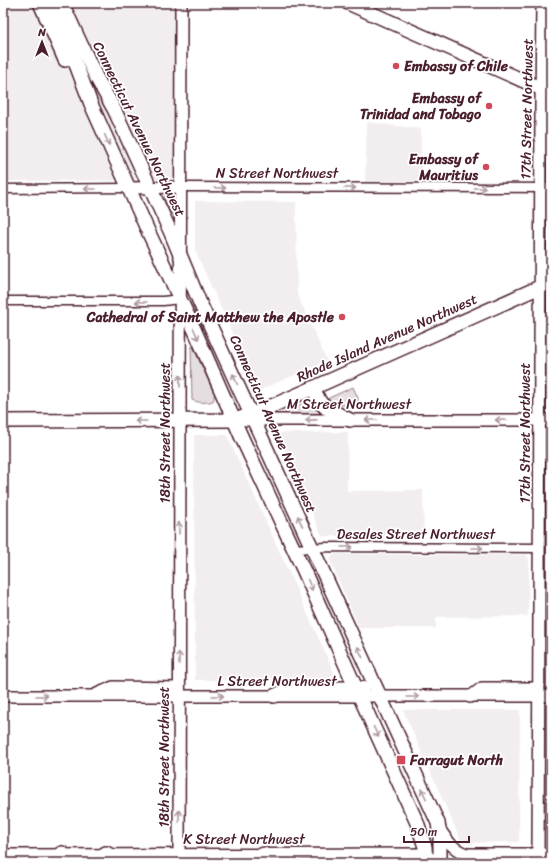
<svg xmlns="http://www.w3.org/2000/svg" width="554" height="866" viewBox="0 0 554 866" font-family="Sriracha,sans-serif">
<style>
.built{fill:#f2eeef}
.green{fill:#e5dee0;stroke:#987e86}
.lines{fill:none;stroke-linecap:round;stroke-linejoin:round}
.street-casing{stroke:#4a1f2b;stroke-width:11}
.secondary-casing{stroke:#4a1f2b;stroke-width:14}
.primary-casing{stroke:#4a1f2b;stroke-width:16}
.highway-casing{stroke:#4a1f2b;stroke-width:18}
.street{stroke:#fff;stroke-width:8}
.secondary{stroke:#fff;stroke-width:11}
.primary{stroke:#fff;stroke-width:13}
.highway{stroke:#fff;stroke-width:15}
.oneway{stroke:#ae9aa0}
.poi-dot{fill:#d1495b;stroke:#fff;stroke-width:1.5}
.labels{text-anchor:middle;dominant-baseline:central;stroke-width:3.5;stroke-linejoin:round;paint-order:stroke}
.poi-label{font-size:14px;font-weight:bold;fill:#4a1f2b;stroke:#fff;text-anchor:end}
.street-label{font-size:14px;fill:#4a1f2b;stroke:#fff}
</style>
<rect width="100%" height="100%" fill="#fff"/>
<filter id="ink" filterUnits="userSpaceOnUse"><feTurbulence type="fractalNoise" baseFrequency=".025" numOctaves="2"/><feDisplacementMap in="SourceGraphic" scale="8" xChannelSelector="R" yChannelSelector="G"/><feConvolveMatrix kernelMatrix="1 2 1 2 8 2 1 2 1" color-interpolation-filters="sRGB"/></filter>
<g filter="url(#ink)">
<g class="built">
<path d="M3,3h178v177l-178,1z"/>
<path d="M367,122l54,7v52l-56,1z"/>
<path d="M195,201l101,1 1,92 30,67 -69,30 -63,-141z"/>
<path d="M348,432l-1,59 76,-1 1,47 -102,-1 -45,-103z"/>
<path d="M194,435h33l109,242 -29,4 -112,-1z"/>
<path d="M336,554l145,1h45l2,2 1,3 -1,56 -92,1v11h-77l-29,-68v-2l3,-3z"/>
<path d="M403,710h117l-1,132 -57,1z"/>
</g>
<g class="green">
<path d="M165,196h7l2,1v17l-1,1h-1l-8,-17z"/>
<path d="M191,347h2l22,48h-1v3l-1,3c-6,2 -15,2 -21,-1z"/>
<path d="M353,387l5,11v7h-23l-3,-1 -2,-2 -1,-4z"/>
<path d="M312,400l9,11 -3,3h-31l-2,-1 1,-2z"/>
</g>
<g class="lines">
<g class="street-casing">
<g id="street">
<path d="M181,187l370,1"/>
<path d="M3,189l126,-1"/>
<path d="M3,301h160l17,-2"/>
<path d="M294,549l32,-2 213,1"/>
</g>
</g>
<g class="secondary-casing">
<g id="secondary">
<path d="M129,188l52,-1"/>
<path d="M246,420h305"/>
<path d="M97,694l16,-7 66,1"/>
<path d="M3,696h548"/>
<path d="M470,697l12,-9h57"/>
<path d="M440,830c7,10 13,20 27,24h84"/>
<path d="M3,855l423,-1 5,5"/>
<path d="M179,863l2,-860"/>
<path d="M538,863l3,-758 1,-102"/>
</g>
</g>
<g class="primary-casing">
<g id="primary">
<path d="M40,3l25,57"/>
<path d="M49,3l17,35 25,66 57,127 47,100 46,105 63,135 47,106 67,148 7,22 1,16"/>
<path d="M62,3l34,74 18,32 57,124 29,70 238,520 2,14v26"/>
<path d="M348,3l203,90"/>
<path d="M313,388l7,14 6,6 24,12"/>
<path d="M3,421l232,-1 30,-11 48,-21 238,-106"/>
<path d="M274,696l18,-8h71"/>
</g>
</g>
<g class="highway-casing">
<g id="highway">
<path d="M106,854l16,9"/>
<path d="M50,863l12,-9"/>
<path d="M248,863l16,-8"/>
</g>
</g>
<use href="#street" class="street"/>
<use href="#secondary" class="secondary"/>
<use href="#primary" class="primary"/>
<use href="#highway" class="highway"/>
</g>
<defs><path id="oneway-shaft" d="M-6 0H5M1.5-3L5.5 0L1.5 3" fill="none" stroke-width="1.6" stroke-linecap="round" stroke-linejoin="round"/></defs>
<g class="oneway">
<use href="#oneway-shaft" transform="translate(107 140) rotate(66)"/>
<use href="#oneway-shaft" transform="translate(220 188)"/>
<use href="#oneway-shaft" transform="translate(350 188)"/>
<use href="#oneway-shaft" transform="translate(480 188)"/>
<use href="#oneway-shaft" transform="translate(90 189) rotate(180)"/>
<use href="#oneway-shaft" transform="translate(141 302) rotate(180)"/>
<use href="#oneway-shaft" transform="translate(196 334) rotate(66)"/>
<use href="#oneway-shaft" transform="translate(235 379) rotate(-114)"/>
<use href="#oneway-shaft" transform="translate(180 381) rotate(-90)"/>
<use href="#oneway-shaft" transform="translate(311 420) rotate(179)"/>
<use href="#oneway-shaft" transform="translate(371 420) rotate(-180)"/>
<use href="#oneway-shaft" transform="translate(501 420) rotate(180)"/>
<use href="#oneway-shaft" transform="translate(141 421) rotate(180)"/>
<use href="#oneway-shaft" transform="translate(300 521) rotate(-114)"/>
<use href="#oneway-shaft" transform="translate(179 528) rotate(-90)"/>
<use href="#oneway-shaft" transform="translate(347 547)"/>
<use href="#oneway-shaft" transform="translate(477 548)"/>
<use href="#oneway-shaft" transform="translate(310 585) rotate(66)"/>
<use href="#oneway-shaft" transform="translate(360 652) rotate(-115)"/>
<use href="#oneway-shaft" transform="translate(179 658) rotate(-90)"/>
<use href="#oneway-shaft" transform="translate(42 696)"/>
<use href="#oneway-shaft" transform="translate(218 696)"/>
<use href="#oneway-shaft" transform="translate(413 697)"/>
<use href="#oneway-shaft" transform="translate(376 732) rotate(65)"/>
<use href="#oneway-shaft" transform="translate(424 794) rotate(-114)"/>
<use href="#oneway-shaft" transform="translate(179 816) rotate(-90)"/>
</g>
</g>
<g class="poi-dot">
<circle cx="396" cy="66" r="4"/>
<circle cx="489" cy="106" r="4"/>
<circle cx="486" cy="167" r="4"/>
<circle cx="342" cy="317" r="4"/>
<rect x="396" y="755" width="10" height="10" rx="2"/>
</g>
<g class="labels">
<g class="poi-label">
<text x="404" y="66" text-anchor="start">Embassy of Chile</text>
<text x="481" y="98">Embassy of<tspan x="481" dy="16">Trinidad and Tobago</tspan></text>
<text x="478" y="159">Embassy of<tspan x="478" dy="16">Mauritius</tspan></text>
<text x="334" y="317">Cathedral of Saint Matthew the Apostle</text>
<text x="410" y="760" text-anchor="start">Farragut North</text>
</g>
<g class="street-label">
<text transform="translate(527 109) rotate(-89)">17th Street Northwest</text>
<text transform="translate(139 129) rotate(64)">Connecticut Avenue Northwest</text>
<text x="277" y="173">N Street Northwest</text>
<text transform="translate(387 338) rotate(-24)">Rhode Island Avenue Northwest</text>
<text x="349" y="404">M Street Northwest</text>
<text transform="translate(273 424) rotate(66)">Connecticut Avenue Northwest</text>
<text transform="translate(165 433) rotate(-90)">18th Street Northwest</text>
<text transform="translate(525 433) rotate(-90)">17th Street Northwest</text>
<text x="416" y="534">Desales Street Northwest</text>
<text x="277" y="681">L Street Northwest</text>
<text transform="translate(164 757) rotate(-90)">18th Street Northwest</text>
<text x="244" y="839">K Street Northwest</text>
</g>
</g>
<rect width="554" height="866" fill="none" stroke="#fff" stroke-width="16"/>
<rect x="8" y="8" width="538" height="850" fill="none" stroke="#4a1f2b" stroke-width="1.5" filter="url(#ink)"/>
<g transform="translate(42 42)" stroke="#ffffff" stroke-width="3" paint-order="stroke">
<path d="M0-3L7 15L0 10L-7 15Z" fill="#4a1f2b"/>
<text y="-6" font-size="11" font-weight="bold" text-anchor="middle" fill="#4a1f2b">N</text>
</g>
<path d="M404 836v6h65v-6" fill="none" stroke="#4a1f2b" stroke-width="2"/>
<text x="410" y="836" font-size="12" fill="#4a1f2b" stroke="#ffffff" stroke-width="3" paint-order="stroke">50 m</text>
</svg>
